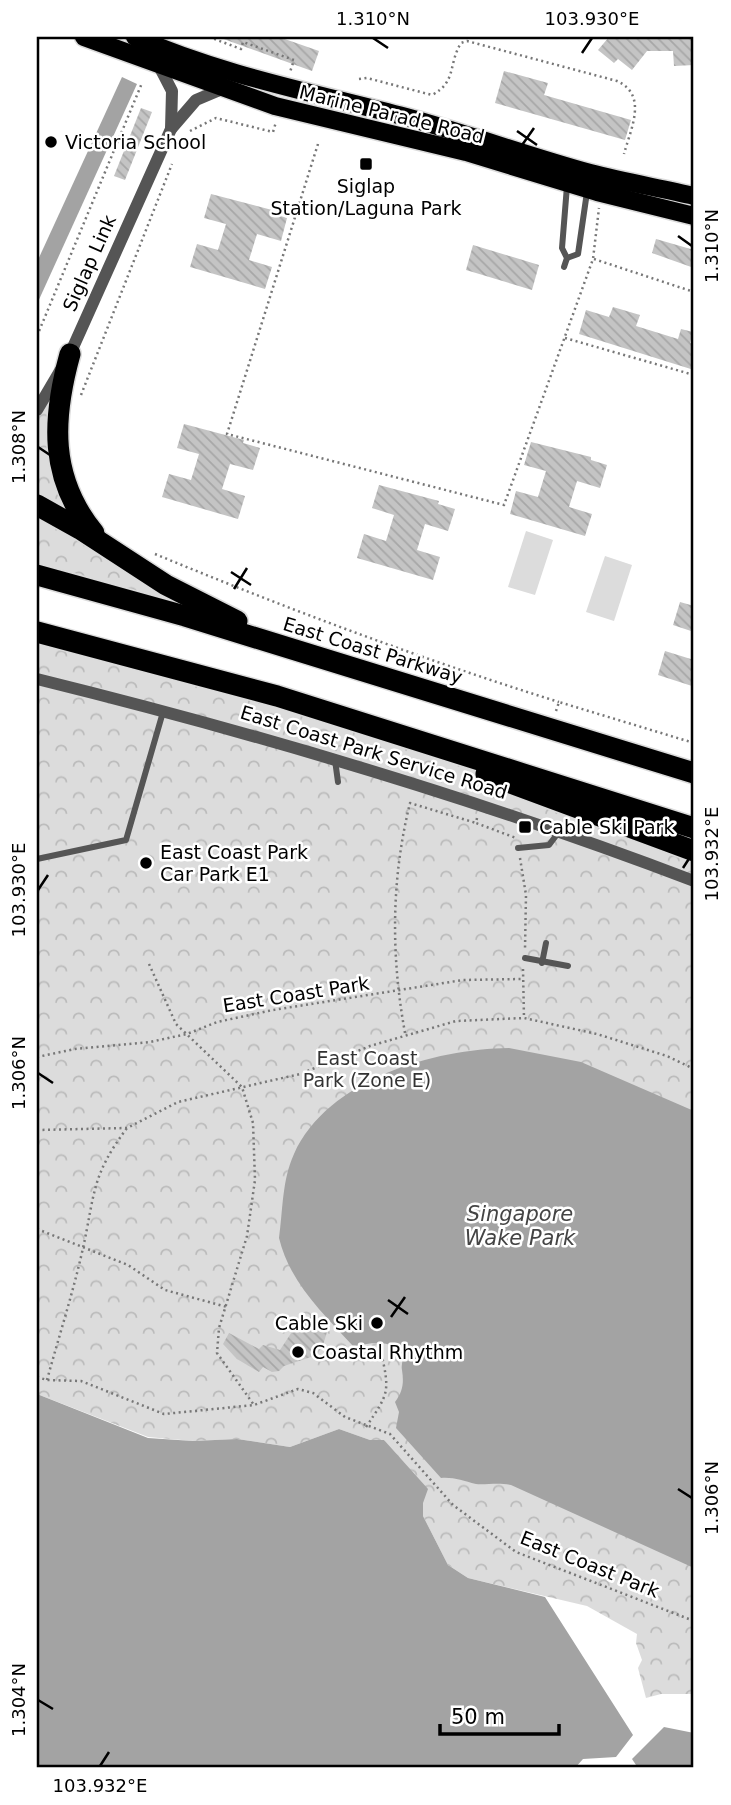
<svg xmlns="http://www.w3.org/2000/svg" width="731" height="1805" viewBox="0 0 731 1805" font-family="'DejaVu Sans',sans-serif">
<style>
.forest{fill:url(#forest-crowns)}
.pitch{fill:#dcdcdc}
.water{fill:#a3a3a3}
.building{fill:url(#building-back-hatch)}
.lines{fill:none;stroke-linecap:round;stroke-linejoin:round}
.primary-casing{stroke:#dbdbdb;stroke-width:21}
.highway-casing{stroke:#dbdbdb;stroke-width:24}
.path{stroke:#777;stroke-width:2.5;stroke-dasharray:2 3.5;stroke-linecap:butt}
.lane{stroke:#555;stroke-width:6}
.street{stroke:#555;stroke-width:12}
.primary{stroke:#000;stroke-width:18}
.highway{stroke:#000;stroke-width:21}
.ticks{fill:none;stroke:#000;stroke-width:2.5}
.poi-dot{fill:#000;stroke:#fff;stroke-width:2.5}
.labels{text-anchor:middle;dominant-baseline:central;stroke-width:5;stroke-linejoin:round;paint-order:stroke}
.street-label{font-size:19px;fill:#000;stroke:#fff}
.poi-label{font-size:19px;fill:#000;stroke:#fff;text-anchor:start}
.park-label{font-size:19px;fill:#333;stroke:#fff}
.water-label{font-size:21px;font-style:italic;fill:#444;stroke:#fff}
.neatline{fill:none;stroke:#000;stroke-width:2.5}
.ticks-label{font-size:18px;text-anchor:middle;fill:#000}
</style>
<defs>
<pattern id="forest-crowns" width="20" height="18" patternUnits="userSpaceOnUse" patternTransform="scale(1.75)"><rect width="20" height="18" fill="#dcdcdc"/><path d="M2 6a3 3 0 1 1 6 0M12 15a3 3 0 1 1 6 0" fill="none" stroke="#bbb"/></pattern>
<pattern id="building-back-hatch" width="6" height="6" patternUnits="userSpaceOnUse" patternTransform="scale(1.75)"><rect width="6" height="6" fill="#c4c4c4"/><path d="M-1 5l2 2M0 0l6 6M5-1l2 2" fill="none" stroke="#a7a7a7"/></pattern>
</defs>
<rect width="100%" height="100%" fill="#fff"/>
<g class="forest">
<path d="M76,358l-12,94 29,73 38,34 157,85 -251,-64v-164z"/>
<path d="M37,632l657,196v866h-33l-15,4 -8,-30 4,-8 -6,-17 1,-9 -50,-28 -119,-28 -20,-13 -25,-49v-13l-39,-63h-14l-31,-11 -49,18 -53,-8 -44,2 -45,-4 -111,-43z"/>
</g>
<g class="pitch">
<path d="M526,531l27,9 -18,55 -27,-8z"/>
<path d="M605,556l27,9 -18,56 -28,-9z"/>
</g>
<g class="water">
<path d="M122,77l15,7 -100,220v-42z"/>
<path d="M509,1048l72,14 113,49v457l-183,-83c-13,-3 -25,0 -35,-1 -13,-3 -22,-7 -35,-6l-45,-50 3,-16 -4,-10c8,-11 9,-19 7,-32 -1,-4 1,-8 0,-11 -6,-23 -33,-15 -49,-13 -31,-34 -63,-63 -74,-108 4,-28 3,-58 15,-84 34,-75 140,-105 215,-106z"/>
<path d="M37,1394l111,44 45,3 44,-2 53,8 49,-18 31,11h14l44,49 -5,14v13l25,49 20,13 77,19 88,138 -17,22 -33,2 -8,9h-538z"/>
<path d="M664,1727l30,6v35h-56l-6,-9z"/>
</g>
<g class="building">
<path d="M218,37h61l40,14 -7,20z"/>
<path d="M609,37h85v28l-20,1 -1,-15h-26l-15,19 -14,-11 -4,4 -16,-13z"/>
<path d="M504,71l44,12 -4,12 87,25 -6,20 -130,-37z"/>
<path d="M141,108l11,4 -27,68 -11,-4z"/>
<path d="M211,194l61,16 -1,3 16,5 -6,23 -24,-7 -8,26 23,7 -7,22 -75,-22 7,-23 21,6 8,-26 -22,-6z"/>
<path d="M656,239l38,11v18l-42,-15z"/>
<path d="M473,245l66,20 -7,25 -66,-20z"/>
<path d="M613,307l27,8 -4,11 42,13 3,-10 12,3 -3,11 4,1v26l-115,-36 7,-24 23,7z"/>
<path d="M184,424l60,16 -1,3 17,5 -7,22 -23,-6 -8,25 23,7 -7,23 -76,-22 7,-23 22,6 8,-26 -22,-6z"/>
<path d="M531,442l60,15v3l16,5 -7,23 -23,-7 -8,26 23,7 -7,22 -75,-22 6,-23 22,6 8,-26 -22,-6z"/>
<path d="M379,485l60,16 -1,3 17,5 -7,22 -23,-7 -8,26 23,7 -7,23 -76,-22 7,-24 22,7 8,-26 -22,-7z"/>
<path d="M680,602l14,4v26l-21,-7z"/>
<path d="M665,651l29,9 -2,26 -34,-11z"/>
<path d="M311,1317l10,3 6,12 -4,13 -6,10 -33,11 -5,5 -7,1 -9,-5 -4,5 -22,-13 -14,-15 6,-11 30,16 4,-4 17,5 19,-29z"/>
</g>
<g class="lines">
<g class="primary-casing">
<g id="primary">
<path d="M84,37l191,69 191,46 131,40 97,24"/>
<path d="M135,37c86,38 180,56 271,80 62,17 122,39 184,56 34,9 70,15 104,23"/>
</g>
</g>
<g class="highway-casing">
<g id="highway">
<path d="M70,354c-18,65 -21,124 24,179"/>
<path d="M37,505l43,24 86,56 71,36"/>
<path d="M37,575l148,41 509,157"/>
<path d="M37,632l240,64 417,132"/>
<path d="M486,774l208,77"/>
</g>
</g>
<g class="path">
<path d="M209,37l32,12 2,-7 51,18 -4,12"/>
<path d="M359,79l8,-1 65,17c25,-13 16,-31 29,-52l6,-2 150,40c31,14 14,47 7,73"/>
<path d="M190,131l26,-13 57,14 3,-10"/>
<path d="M318,144l-91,290 277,71 89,-246 6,-51"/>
<path d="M594,259l100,33"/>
<path d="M37,336l105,-253"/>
<path d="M565,338l129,37"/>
<path d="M81,395l91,-231"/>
<path d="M155,554c133,55 266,105 404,148"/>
<path d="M556,711l3,-9 135,41"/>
<path d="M477,818l-1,5 40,15"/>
<path d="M520,858l6,37 -1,54"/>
<path d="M149,964l27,60 66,63 11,36 2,57 -8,56 -28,92 -2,25 37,52"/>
<path d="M523,969l1,49"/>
<path d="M405,1033c-14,-77 -14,-153 5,-230l66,20"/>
<path d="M37,1057l38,-8 75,-7 37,-8 30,-12 56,-12 190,-30 58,-1"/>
<path d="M37,1130l90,-2 51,-26 122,-28 70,-28 86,-25 68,-3 73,16 70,22 27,13"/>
<path d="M37,1229l91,36 37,25 62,17"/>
<path d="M37,1377l10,3 34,1 83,33 90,-9 44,-16 15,4 32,24 45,17 63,71 63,47 178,69"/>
<path d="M47,1380c12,-44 26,-87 36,-132 12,-54 8,-72 44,-120"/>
<path d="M366,1427c23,-34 24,-35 15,-75"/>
</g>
<g class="lane">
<path d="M567,258l11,-4 9,-62"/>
<path d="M564,267l3,-9 -5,-10 5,-62"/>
<path d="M335,760l3,22"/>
<path d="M518,848l31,-3 9,-12"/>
<path d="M37,859l89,-19 37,-128"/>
<path d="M525,958l43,8"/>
<path d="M542,963l4,-20"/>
</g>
<g class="street">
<path d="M158,64l14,27 -1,38"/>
<path d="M37,410l33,-56 101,-225 25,-29 26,-11"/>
<path d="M37,679c223,55 442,120 657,202"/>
</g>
<use href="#primary" class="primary"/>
<use href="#highway" class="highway"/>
</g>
<path class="ticks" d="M373,38l15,10M582,53l10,-15M517,131l20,14M520,148l14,-20M678,236l14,10M38,447l15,10M231,572l20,13M234,589l13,-21M683,868l9,-14M38,890l10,-15M38,1073l15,10M388,1300l20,14M391,1317l14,-20M678,1489l14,9M38,1700l15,9M100,1766l9,-14"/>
<g class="poi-dot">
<circle cx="51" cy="142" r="7"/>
<rect x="359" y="157" width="14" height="14" rx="3.5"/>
<rect x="518" y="820" width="14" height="14" rx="3.5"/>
<circle cx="146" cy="863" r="7"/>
<circle cx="377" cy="1323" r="7"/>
<circle cx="298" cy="1352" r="7"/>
</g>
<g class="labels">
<g class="street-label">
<text transform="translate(392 114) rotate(14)">Marine Parade Road</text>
<text transform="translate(89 263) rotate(-66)">Siglap Link</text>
<text transform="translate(373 650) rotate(17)">East Coast Parkway</text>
<text transform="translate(374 752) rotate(17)">East Coast Park Service Road</text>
<text transform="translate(296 994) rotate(-9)">East Coast Park</text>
<text transform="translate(590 1564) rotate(22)">East Coast Park</text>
</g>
<g class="poi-label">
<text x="65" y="142">Victoria School</text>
<text x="366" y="186" text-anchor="middle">Siglap<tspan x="366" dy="22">Station/Laguna Park</tspan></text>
<text x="539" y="827">Cable Ski Park</text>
<text x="160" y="852">East Coast Park<tspan x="160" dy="22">Car Park E1</tspan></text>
<text x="363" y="1323" text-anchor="end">Cable Ski</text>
<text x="312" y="1352">Coastal Rhythm</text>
</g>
<g class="park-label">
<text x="367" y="1058">East Coast<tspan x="367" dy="22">Park (Zone E)</tspan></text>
</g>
<g class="water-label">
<text x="520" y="1214">Singapore<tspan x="520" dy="24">Wake Park</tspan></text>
</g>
</g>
<rect width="731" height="1805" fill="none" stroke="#ffffff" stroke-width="77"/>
<path d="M440 1724v10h119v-10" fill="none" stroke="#000000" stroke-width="3.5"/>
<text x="451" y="1724" font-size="21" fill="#000000" stroke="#ffffff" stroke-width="5" paint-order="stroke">50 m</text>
<rect x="38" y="38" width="654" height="1728" class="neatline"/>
<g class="ticks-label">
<text x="373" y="25">1.310°N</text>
<text x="592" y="25">103.930°E</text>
<text transform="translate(712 246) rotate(-90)" y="6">1.310°N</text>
<text transform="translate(19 447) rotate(-90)" y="6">1.308°N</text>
<text transform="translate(712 854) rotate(-90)" y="6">103.932°E</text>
<text transform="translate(19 890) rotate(-90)" y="6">103.930°E</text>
<text transform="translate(19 1073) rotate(-90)" y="6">1.306°N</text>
<text transform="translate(712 1498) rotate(-90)" y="6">1.306°N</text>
<text transform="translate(19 1700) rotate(-90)" y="6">1.304°N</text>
<text x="100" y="1792">103.932°E</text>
</g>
</svg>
